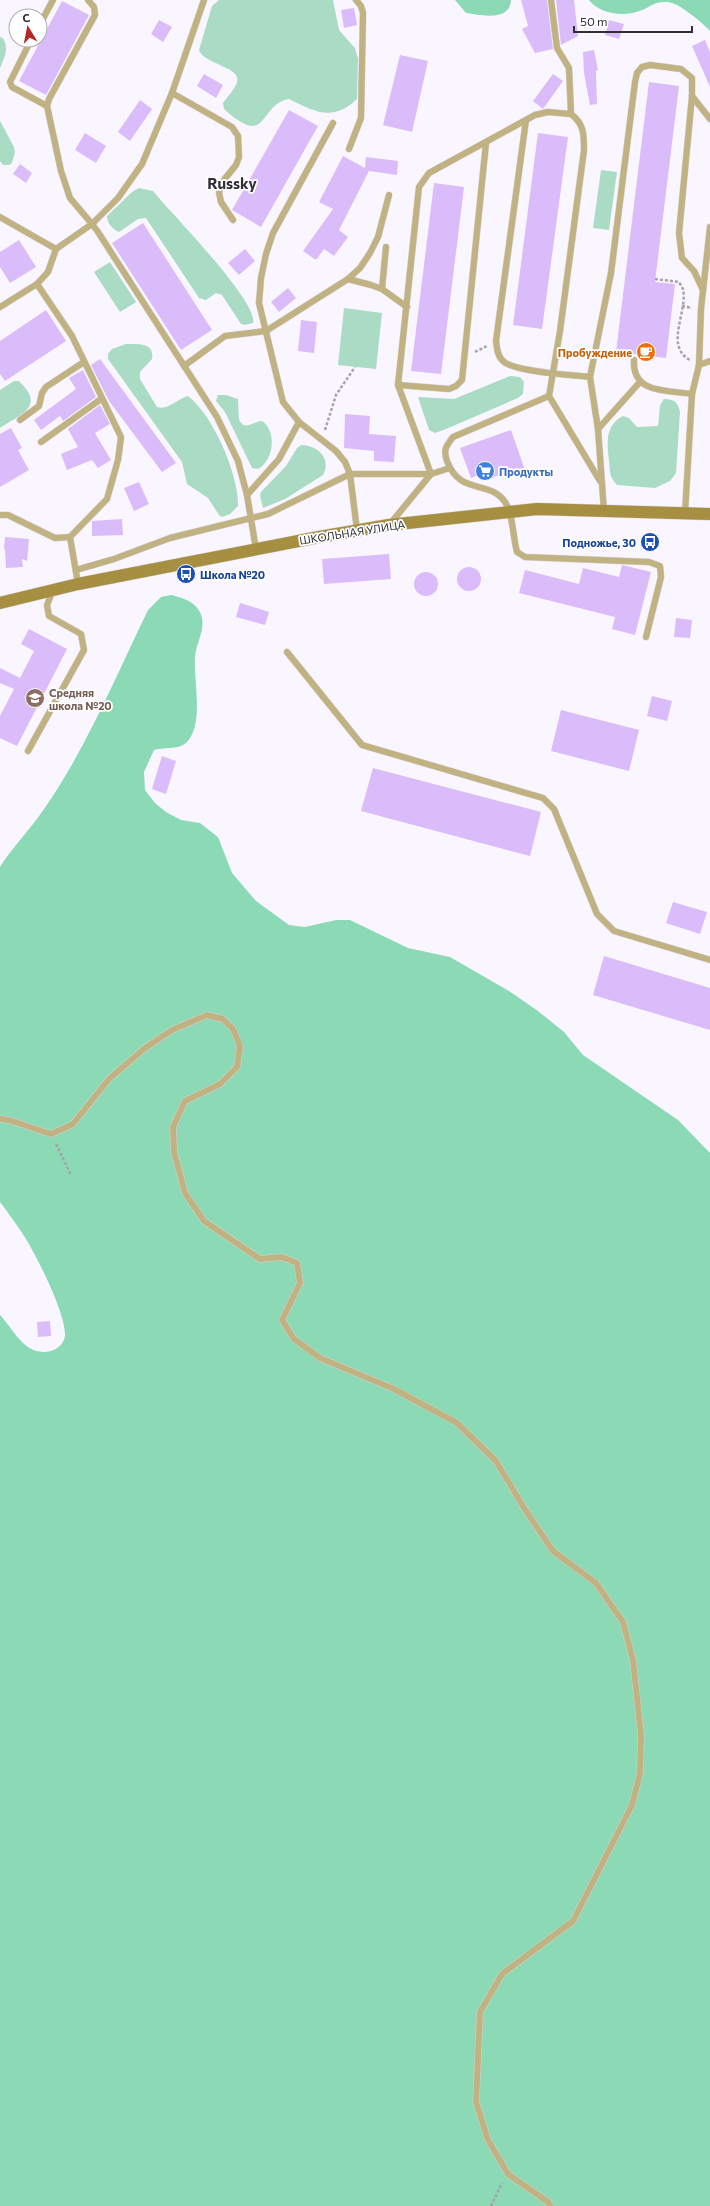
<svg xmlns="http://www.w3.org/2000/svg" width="710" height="2206" viewBox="0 0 710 2206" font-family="Commissioner,sans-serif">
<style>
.green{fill:#aadbc4}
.forest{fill:#8cd9b6}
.building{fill:#dabcfb}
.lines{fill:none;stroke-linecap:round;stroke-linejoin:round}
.service-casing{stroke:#d6d2da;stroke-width:7}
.secondary-casing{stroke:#d6d2da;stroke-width:13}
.path{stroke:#a6a3aa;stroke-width:2.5;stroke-dasharray:3 2;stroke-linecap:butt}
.service{stroke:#c1b281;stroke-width:6}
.secondary{stroke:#a68f40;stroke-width:12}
.labels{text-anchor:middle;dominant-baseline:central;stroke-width:3.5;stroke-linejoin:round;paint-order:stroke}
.food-label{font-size:11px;font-weight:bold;fill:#c56008;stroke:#fff;text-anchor:end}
.shop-label{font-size:11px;font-weight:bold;fill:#366cbe;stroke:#fff;text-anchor:start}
.street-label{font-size:11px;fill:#312f34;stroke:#fff}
.transit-label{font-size:11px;font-weight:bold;fill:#164399;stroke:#fff;text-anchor:end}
.education-label{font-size:11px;font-weight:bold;fill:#785e54;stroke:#fff;text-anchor:start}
.district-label{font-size:15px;font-weight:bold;fill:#312f34;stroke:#fff}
</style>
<rect width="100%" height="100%" fill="#faf6ff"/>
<g class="green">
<path d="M219,0h114l6,30 16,18 3,11 -1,40c-24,23 -42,13 -68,0 -31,5 -20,51 -65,10l-1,-6c4,-6 12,-14 14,-21 5,-15 -34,-18 -38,-32l13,-44z"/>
<path d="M0,37l3,1c6,11 2,18 -3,30z"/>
<path d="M0,121l14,26 1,5 -3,11 -3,2h-6l-3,-4z"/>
<path d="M601,170l16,2 -8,58 -16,-2z"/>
<path d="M139,188l14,3c16,20 106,111 100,132l-8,2 -4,-1 -19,-29 -6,-2 -10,7 -7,-2 -53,-80 -8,1 -19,13c-7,-3 -12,-9 -12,-16l25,-24z"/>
<path d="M110,262l26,40 -16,10 -26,-40z"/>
<path d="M344,308l38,5 -6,56 -38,-4z"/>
<path d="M126,344c11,0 29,-2 26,15l-12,13v7l17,28c10,4 22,-9 31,-11 25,19 51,79 50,110l-8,8 -8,3 -3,-2 -11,-17 -21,-14 -5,-22 -74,-103v-5l4,-5z"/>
<path d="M510,376l10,1 4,5 -1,12 -5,4 -72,31 -11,4 -6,-3 -11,-33 36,2z"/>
<path d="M14,381h5c27,26 2,33 -19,47v-38z"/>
<path d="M218,395h8l12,4 1,21 4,5c8,2 12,-4 19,-4 15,10 12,39 -4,48l-6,-1 -27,-56 -9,-11z"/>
<path d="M664,399c10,0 14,3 16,13l-4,61 -6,8 -15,7 -38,-3c-8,-8 -7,-14 -8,-25 -2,-17 -4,-35 14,-44l6,2 8,9 21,-1 2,-21z"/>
<path d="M301,445c17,0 31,14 22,30l-38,24 -22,9 -3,-12 1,-4 25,-26 11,-18z"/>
</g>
<g class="forest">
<path d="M455,0h56c-1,22 -31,15 -45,13z"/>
<path d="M589,0h121v31c-7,-8 -31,-28 -42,-29 -16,-1 -16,5 -29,9 -15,6 -40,3 -50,-11z"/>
<path d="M171,595c9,2 22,6 27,14 11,15 -1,31 -3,47 -2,24 10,69 -9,87 -8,7 -23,4 -32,7l-10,22 1,18 10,13 11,9 15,8 19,3 18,14 14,36 24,28 33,24 16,2 31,-7h14l58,28 42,9 59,34 29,20 26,21 19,23 95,65 32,33v1053h-710v-891c15,16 25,42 51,36 7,-2 13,-8 14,-15 1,-22 -27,-77 -39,-97 -8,-13 -17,-25 -26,-37v-335c13,-21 31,-38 44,-58 42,-60 72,-133 104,-199l13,-13z"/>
</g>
<g class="building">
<path d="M521,0h26l6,49 -18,4 -13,-24 6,-3z"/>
<path d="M556,0h18l4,36 -17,9z"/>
<path d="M62,1l27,14 -43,80 -27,-14z"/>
<path d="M354,8l3,17 -13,3 -3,-18z"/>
<path d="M159,20l13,7 -9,15 -12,-8z"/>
<path d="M609,20l15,4 -5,15 -14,-4z"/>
<path d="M705,40l5,12v35l-18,-41z"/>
<path d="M594,50l4,20 -2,1 1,33 -7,1 -6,-32 -1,-21z"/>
<path d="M400,55l28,6 -16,71 -29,-7z"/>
<path d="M204,74l19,11 -7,13 -19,-12z"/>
<path d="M553,74l10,7 -20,28 -10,-8z"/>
<path d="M649,82l30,4 -24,196 20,2 -9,74 -50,-6z"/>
<path d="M140,100l12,9 -22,32 -12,-9z"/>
<path d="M289,110l29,16 -57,101 -29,-17z"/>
<path d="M85,133l21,13 -10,17 -21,-13z"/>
<path d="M538,133l30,4 -26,192 -29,-4z"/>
<path d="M343,156l22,12 1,-11 32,4 -1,14 -28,-4 -30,59 9,7 -14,19 -10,-7 -8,11 -13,-9 30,-42 -14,-7z"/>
<path d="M20,164l12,9 -6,10 -13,-9z"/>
<path d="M434,183l30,4 -23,187 -30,-3z"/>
<path d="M143,223l69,107 -31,20 -69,-107z"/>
<path d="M19,240l17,27 -26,16 -10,-16v-15z"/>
<path d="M245,249l10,12 -16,14 -11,-12z"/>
<path d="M288,288l8,10 -17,14 -8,-10z"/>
<path d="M46,310l20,31 -61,40 -5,-7v-33z"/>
<path d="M301,320l16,2 -3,31 -16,-2z"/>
<path d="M100,359l76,104 -14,9 -53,-71 -18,-36z"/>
<path d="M83,370l13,27 -33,24 -3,-5 -19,14 -7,-10 42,-31 -7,-11z"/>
<path d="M100,405l10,19 -15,9 16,27 -13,8 -6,-8 -25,10 -6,-16 17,-7 -10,-18z"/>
<path d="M345,414l25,2 -1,18 27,2 -2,26 -20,-1v-10l-30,-3z"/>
<path d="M11,428l11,20 -4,2 11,20 -29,17v-53z"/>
<path d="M511,430l14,40 -20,8 -2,-5 -11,5 -3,-7 -18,7 -11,-30z"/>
<path d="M139,482l10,22 -15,7 -10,-23z"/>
<path d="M122,519l1,16 -31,1v-15z"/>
<path d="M5,537l24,2 -2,22 -5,-2 1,8 -17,1 -1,-19h-1z"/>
<path d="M389,554l2,25 -67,5 -2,-25z"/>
<path d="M622,565l29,7 -16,63 -23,-6 3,-12 -96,-24 6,-23 54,14 4,-16 36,9z"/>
<circle cx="469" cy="579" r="12"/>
<circle cx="426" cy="584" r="12"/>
<path d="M240,603l29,9 -4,13 -29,-8z"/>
<path d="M676,618l16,2 -2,18 -16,-1z"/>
<path d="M29,629l38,20 -50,97 -17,-8v-22l14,-27 -14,-6v-15l20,10 14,-27 -13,-7z"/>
<path d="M652,696l20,5 -5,20 -20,-5z"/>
<path d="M561,710l78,20 -10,41 -78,-20z"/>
<path d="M162,756l14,5 -10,33 -14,-5z"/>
<path d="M373,768l168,44 -11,44 -169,-45z"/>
<path d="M673,902l34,10 -7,22 -34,-11z"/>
<path d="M604,956l106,32v42l-117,-35z"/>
<path d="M50,1321l1,15 -13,1 -1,-15z"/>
</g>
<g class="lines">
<g class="service-casing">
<g id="service">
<path d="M88,0l6,7 1,8 -46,84 -2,7 14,65 9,27 22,26 26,-26 24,-34 30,-71 32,-93"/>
<path d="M551,0l6,48 12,20 2,46c13,10 13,20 13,36l-24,181 -11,65 51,85"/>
<path d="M40,24l13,-24"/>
<path d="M31,40l-21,42 2,5 35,19"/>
<path d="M172,93l60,34 6,9 1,21 -3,8 -13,16 -4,11 2,10 12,18"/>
<path d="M692,96l18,23"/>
<path d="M526,120l-30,221c1,7 1,15 7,20 11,11 69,14 87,16"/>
<path d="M333,123l-60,110 -7,21 -5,24 -2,25 24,99 16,20 37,29 9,11 5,12 7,56"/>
<path d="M349,149l12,-31 2,-105 -2,-7 -5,-6"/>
<path d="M0,217l56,32 -8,23 -11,12 35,52 49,101 -3,23 -11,39 -37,38 8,47"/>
<path d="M56,249l36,-25 6,8 119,185 21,44 9,34 9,54"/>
<path d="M348,279l23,6 11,4 4,-42"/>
<path d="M382,289l25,18"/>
<path d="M0,307l37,-23"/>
<path d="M634,360c-2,34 33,30 58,34"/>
<path d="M699,365l11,-4"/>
<path d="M184,366l41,-30 41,-5 82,-52 12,-11 10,-15 8,-16 11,-42"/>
<path d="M398,385l51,4 7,-3 6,-6 24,-237"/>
<path d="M549,396l-96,41c-7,9 -10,13 -6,24 13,35 42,18 58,41 8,11 8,36 12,50l8,5 124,5 11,4 1,11 -15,60"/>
<path d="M20,420l19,-14 3,-13 4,-6 38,-25"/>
<path d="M598,429l41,-46"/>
<path d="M41,442l60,-43"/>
<path d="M247,495l32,-36 20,-37"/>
<path d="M604,511l-6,-82 -8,-52 21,-104 24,-191 2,-9 5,-6 8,-2 31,4 11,9v18l-13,137 3,25 12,13 9,19"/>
<path d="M685,513l7,-119 7,-29 2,-56 9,-82"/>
<path d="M0,515h8l47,23 15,-1"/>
<path d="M390,524l41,-50 -33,-89 21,-198 10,-14 106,-58 13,-3 23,2"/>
<path d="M76,570l38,-11 56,-21 98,-24 82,-40h81l19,-6"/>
<path d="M287,652l75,93 181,53 11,11 43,105 17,17 96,29"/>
<path d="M28,751l56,-101 -3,-16 -32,-18 -2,-11 6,-15"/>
<path d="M0,1119l9,1 42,14 22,-10 36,-45 36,-31 27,-18 35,-15 16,4 10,10 7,17 -3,21 -17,17 -35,17 -12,26 1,25 11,41 19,28 56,38 22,-2 15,6 3,20 -18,37 12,19 26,19 74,31 63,34 39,38 28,47 29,43 43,32 27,39 10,38 8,75 -1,38 -8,32 -59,116 -71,53 -22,38 -4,90 12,38 20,34 40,28 3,4"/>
</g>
</g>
<g class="secondary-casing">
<path id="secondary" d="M0,603l78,-19 241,-47 70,-12 148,-16 173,5"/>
</g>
<g class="path">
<path d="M655,279l24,3 4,7c5,23 -19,57 7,71"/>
<path d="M682,306l10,2"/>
<path d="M475,352l12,-6"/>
<path d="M325,430l11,-35 19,-28"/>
<path d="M56,1144l15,31"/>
<path d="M491,2206l11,-23"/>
</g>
<use href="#service" class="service"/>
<use href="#secondary" class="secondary"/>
</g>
<defs>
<g id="cafe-disc" transform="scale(1)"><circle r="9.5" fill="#e8710a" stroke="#fff"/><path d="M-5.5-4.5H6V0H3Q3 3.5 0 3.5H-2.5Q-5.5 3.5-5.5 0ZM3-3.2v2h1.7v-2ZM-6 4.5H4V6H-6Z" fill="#fff"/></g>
<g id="supermarket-disc" transform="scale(1)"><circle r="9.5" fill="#3f7fe0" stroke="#fff"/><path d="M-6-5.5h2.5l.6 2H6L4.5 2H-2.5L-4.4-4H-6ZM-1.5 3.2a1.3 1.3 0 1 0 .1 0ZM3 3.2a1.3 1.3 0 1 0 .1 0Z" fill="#fff"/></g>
<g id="bus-disc" transform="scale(1)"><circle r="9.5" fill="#1a4fb4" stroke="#fff"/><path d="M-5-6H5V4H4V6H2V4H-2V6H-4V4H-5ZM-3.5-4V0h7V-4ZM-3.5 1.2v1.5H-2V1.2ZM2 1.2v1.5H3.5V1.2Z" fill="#fff"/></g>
<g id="school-disc" transform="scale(1)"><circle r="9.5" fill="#8d6e63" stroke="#fff"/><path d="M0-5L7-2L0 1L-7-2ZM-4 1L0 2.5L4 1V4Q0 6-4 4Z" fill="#fff"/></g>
</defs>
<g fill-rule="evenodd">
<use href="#cafe-disc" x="646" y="352"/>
<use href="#supermarket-disc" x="485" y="471"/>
<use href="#bus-disc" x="650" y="542"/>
<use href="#bus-disc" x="186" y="574"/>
<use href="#school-disc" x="35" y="698"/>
</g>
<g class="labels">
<g class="food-label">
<text x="632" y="352">Пробуждение</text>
</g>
<g class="shop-label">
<text x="499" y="471">Продукты</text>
</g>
<g class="street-label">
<text transform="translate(352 532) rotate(-9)">ШКОЛЬНАЯ УЛИЦА</text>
</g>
<g class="transit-label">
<text x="636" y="542">Подножье, 30</text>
<text x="200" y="574" text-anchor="start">Школа №20</text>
</g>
<g class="education-label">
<text x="49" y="692">Средняя<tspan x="49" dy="13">школа №20</tspan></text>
</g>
<g class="district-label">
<text x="232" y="183">Russky</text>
</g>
</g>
<g transform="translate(28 28) rotate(350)"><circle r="19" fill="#ffffff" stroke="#adacae"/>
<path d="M0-3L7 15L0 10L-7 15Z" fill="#b62727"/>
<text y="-6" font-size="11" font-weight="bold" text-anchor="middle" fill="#312f34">С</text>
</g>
<path d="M574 26v6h118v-6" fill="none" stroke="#312f34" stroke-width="2"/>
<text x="580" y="26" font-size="12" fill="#312f34" stroke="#ffffff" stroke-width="3" paint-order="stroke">50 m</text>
</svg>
